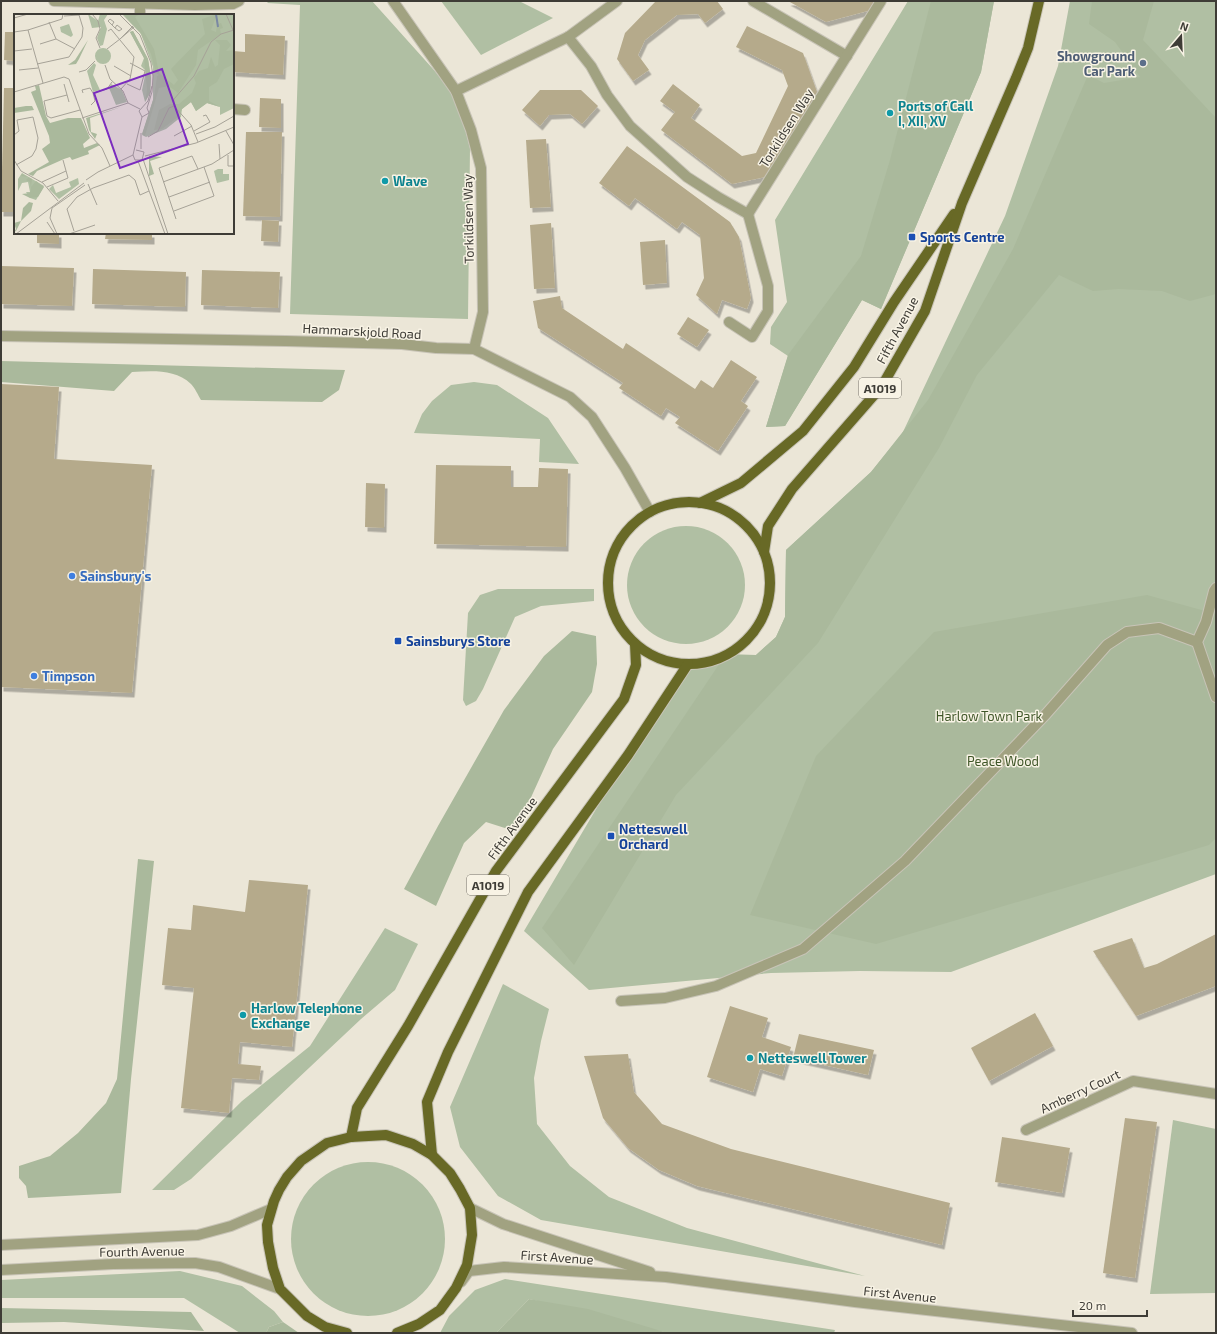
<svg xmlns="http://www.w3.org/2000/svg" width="1217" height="1334" viewBox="0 0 1217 1334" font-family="'Exo 2',sans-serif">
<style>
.green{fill:#b0bfa3}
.forest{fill:#aab99c}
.building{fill:#b5aa8b;filter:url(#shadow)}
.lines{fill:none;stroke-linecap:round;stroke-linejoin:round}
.minor-casing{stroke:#c8c4b7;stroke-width:12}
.tertiary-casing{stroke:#c8c4b7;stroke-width:12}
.primary-casing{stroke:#c8c4b7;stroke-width:12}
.minor{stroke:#a1a281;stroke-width:10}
.tertiary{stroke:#a1a281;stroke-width:10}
.primary{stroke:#686926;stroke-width:10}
.service-dot{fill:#5c6f8a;stroke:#f8f3e5;stroke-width:1.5}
.culture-dot{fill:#0f9aa8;stroke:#f8f3e5;stroke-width:1.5}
.transit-dot{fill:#1a4fb4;stroke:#f8f3e5;stroke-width:1.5}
.shop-dot{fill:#3f7fe0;stroke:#f8f3e5;stroke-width:1.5}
.labels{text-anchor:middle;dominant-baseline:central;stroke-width:3;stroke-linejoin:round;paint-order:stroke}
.shield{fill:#f8f3e5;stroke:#76736a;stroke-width:1}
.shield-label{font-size:12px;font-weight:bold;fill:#3e3c36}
.service-label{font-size:13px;font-weight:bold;fill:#4e5e75;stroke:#f8f3e5;text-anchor:end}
.culture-label{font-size:13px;font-weight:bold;fill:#0d838f;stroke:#f8f3e5;text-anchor:start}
.street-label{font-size:13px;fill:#3e3c36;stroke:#f8f3e5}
.transit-label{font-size:13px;font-weight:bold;fill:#164399;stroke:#f8f3e5;text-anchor:start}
.shop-label{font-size:13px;font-weight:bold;fill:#366cbe;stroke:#f8f3e5;text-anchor:start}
.park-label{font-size:13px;fill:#3f5628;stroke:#f8f3e5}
.inset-river{fill:none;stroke:#7a88a3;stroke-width:2}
.inset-road{fill:none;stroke:#a6a297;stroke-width:1}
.view{fill:#7b2cbf;fill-opacity:0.15;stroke:#7b2cbf;stroke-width:2}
.inset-edge{fill:none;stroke:#3e3c36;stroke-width:2}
</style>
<defs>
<filter id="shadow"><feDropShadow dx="2.5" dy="4.5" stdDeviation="0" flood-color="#0004"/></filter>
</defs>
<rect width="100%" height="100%" fill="#ebe6d7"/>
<g class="green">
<path d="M269,1h103l61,68 24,29 13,50 -2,171 -178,-5 10,-309 -33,-2z"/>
<path d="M441,1h78l34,17 -72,37z"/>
<path d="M908,1h86l-13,71 -100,237 -19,-9 -77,126 -19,1 22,-71 -18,-12 1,-17 16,-25 -12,-82z"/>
<path d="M1070,1h146v873l-265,98 -91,-1 -89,2 -182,17 -65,-59 104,-176 60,-91 68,-9 20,-18 9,-20 1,-67 85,-78 31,-38 103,-218 53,-150z"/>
<path d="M474,382l23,3 51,33 31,46 -40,-2 1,-23 -126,-6 8,-19 10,-13 19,-16z"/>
<circle cx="686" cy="585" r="59"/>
<path d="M498,589h96v12l-53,5 -26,11 -32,72 -7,12 -10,5 -3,-6 5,-87 12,-18z"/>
<path d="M385,928l33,16 -23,46 -34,29 -170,160 -17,11h-22l90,-89 68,-55z"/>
<path d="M503,984l46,25 -8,32 -7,37 3,46 33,42 39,31 78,31 178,48 -324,-56 -43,-24 -38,-49 -10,-40z"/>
<path d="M1173,1120l43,9v164l-66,1z"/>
<circle cx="368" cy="1239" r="77"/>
<path d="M180,1271l62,15 32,25 9,11 -14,5 -3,6h-26l-56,-35h-183v-18z"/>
<path d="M505,1279l330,51 -1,3h-166l-139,-34 -33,34h-56l9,-17 26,-26z"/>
</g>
<g class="forest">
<path d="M931,1h63l-13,71 -100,237 -19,-9 -77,126 -19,1 22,-72 73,-99 29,-96z"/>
<path d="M1092,1h62l-11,39 73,78v176l-26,7 -28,-10 -44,-2 -25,2 -34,-16 -82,100 -38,73 -121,195 -142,152 -102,170 -32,-37 184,-274 30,1 20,-18 9,-20 1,-67 85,-78 57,-72 85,-151 75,-174 16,8 36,-6 -25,-35 -26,-18z"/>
<path d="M1,361l344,9 -6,20 -17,12 -121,-2c-3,-5 -6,-12 -10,-16 -16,-15 -38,-13 -59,-12l-18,19 -113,-9z"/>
<path d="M1147,595l69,19v224l-7,7 -333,99 -126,-29 66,-159 118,-124z"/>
<path d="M572,631l24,5 1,28 -5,28 -39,57 -30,66 -15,14 -22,-7 -22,21 -28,63 -32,-17 34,-63 66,-116 40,-54z"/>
<path d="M138,859l16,2 -23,218 -10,114 -93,5 -2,-12 -7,-8v-12l31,-10 28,-23 28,-30 11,-24z"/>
<path d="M529,1299l59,10 80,24h-172z"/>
<path d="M1,1308l190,4 13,19 -140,-9 -63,1z"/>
<path d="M283,1322l16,11h-33l3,-6z"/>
</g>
<g class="building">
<path d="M656,1h61l6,8 -18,14 -7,-9 -21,1 -32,25 -7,15 11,15 -16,11 -16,-22 8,-26z"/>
<path d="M788,1h91l-4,8 -49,13z"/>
<path d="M747,26l56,27 14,39 -47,84 -38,8 -71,-54 14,-18 -15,-11 13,-17 27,21 -9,13 51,38 14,-3 32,-67 -6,-16 -46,-23z"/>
<path d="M5,32h10v29l-11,-1z"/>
<path d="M245,34l40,2 -2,39 -50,-3v-21l12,1z"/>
<path d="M4,88h11v124h-14z"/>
<path d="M540,90h41l17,16 -16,18 -12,-10 -21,1 -9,11 -18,-16z"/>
<path d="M260,98l21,1v29l-22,-1z"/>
<path d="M246,132h36l-2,85 -37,-1z"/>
<path d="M546,139l5,68 -21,1 -4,-68z"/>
<path d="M627,146l103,76 9,15 12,61 -4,11 -25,-9 -5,14 -21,-19 8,-17 -4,-43 -18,-13 -5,7 -42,-31 -6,8 -30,-23z"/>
<path d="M262,220l17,1 -1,21 -17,-1z"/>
<path d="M551,223l4,65 -21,1 -4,-64z"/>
<path d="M37,233h22v11l-22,-1z"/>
<path d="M106,233h46v7l-47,-1z"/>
<path d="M665,240l2,43 -24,2 -3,-43z"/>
<path d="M1,266l73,2 -2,38 -71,-2z"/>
<path d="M93,269l93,3 -1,35 -93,-3z"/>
<path d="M202,270l78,2 -2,36 -77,-3z"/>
<path d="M560,296l2,12 61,41 3,-6 69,46 6,-9 12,8 18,-28 26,17 -16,24 7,5 -30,45 -43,-28 5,-6 -14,-9 -5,8 -42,-28 4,-5 -85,-55 -5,-27z"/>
<path d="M688,317l21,13 -12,17 -20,-13z"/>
<path d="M1,384l58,3 -5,72 98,6 -20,228 -131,-6z"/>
<path d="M436,465l75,1v21h27l1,-19 29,1 -2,78 -132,-3z"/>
<path d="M366,483l19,1 -1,44 -19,-1z"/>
<path d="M249,880l59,5 -16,162 -52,-5 -2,22 23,2 -2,14 -27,-2 -3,35 -48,-5 13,-120 -32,-3 6,-57 23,2 2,-25 52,7z"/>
<path d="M1216,934v52l-80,30 -43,-65 39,-13 12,30 13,-4z"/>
<path d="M730,1006l38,12 -6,19 29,10 -9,29 -22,-7 -7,23 -46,-15z"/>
<path d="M1035,1013l18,33 -64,35 -18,-33z"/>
<path d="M799,1034l75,16 -6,25 -75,-17z"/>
<path d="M628,1054l6,38 28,32 69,25 219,54 -8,42 -245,-59 -38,-16 -31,-22 -25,-30 -19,-62z"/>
<path d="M1125,1118l32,4 -22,156 -32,-5z"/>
<path d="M1002,1137l68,11 -8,45 -67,-11z"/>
</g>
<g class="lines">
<g class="minor-casing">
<g id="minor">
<path d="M54,1l141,4 38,-1 6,-3"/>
<path d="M393,1l63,90 15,39 10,38 2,144 -9,37"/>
<path d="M753,1l94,55"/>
<path d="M140,15v-11"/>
<path d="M568,37l23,29 16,29 23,31 57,51 31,20 30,17 133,-213"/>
<path d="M456,91l112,-54 49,-36"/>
<path d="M233,109l12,1"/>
<path d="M729,322l23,15 16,-26v-25l-20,-72"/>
<path d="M1,336l285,5 116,3 34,4 38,1 96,48 22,20 33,51 25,44"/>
<path d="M1216,588l-2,3 -8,31 -9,20 19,55"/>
<path d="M621,1001l44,-3 51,-12 87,-37 102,-88 141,-147 61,-69 20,-13 32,-4 38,14"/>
<path d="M1026,1130l107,-49 83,13"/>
</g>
</g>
<g class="tertiary-casing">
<g id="tertiary">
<path d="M470,1208l33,16 147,48"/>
<path d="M1,1245l197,-10 33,-9 40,-17"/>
<path d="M1,1270l112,-6 82,-1 24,4 61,22"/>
<path d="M461,1282l8,-11 35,-4 162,10 189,25 277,31"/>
</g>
</g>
<g class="primary-casing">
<g id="primary">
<circle cx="689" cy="583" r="81"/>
<path d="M700,503l41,-20 62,-52 51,-64 40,-65 60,-88"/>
<path d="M764,552l4,-26 24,-37 90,-103 43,-75 37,-108 54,-125 12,-30 11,-47"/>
<path d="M351,1137l6,-29 51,-82 88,-155 128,-172 12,-34 -1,-21"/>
<path d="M432,1155l-5,-53 21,-50 80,-160 100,-137 60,-91"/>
<path d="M347,1333l-22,-6 -18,-11 -27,-27 -7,-21 -5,-26 -1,-17 7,-24 5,-11 8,-13 14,-16 26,-18 24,-6 35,-2 27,9 19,11 18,18 10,16 10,19 2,27 -5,30 -11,23 -16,22 -21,14 -22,9"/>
</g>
</g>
<use href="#minor" class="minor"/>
<use href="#tertiary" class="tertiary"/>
<use href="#primary" class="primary"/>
</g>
<circle class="service-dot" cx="1143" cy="63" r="4"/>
<g class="culture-dot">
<circle cx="890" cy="113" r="4"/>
<circle cx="385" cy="181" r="4"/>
<circle cx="243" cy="1015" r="4"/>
<circle cx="750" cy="1058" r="4"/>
</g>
<g class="transit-dot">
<rect x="908" y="233" width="8" height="8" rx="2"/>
<rect x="394" y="637" width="8" height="8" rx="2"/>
<rect x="607" y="832" width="8" height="8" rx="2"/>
</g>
<g class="shop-dot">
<circle cx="72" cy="576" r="4"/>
<circle cx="34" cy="676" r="4"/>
</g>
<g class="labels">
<g class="shield">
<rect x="859" y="378" width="42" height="20" rx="3"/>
<rect x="467" y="875" width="42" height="20" rx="3"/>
</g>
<g class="shield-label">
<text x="880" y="388">A1019</text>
<text x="488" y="885">A1019</text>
</g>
<g class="service-label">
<text x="1135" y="56">Showground<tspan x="1135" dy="15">Car Park</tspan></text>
</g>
<g class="culture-label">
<text x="898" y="106">Ports of Call<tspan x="898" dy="15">I, XII, XV</tspan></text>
<text x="393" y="181">Wave</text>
<text x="251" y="1008">Harlow Telephone<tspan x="251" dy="15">Exchange</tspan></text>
<text x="758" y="1058">Netteswell Tower</text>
</g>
<g class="street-label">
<text transform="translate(786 128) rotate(-58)">Torkildsen Way</text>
<text transform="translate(468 219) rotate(-91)">Torkildsen Way</text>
<text transform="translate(897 330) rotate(-62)">Fifth Avenue</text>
<text transform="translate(362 331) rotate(3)">Hammarskjold Road</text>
<text transform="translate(512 828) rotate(-54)">Fifth Avenue</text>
<text transform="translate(1080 1091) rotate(-25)">Amberry Court</text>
<text transform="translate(142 1251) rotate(-1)">Fourth Avenue</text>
<text transform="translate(557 1257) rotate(4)">First Avenue</text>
<text transform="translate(900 1294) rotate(6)">First Avenue</text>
</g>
<g class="transit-label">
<text x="920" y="237">Sports Centre</text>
<text x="406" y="641">Sainsburys Store</text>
<text x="619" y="829">Netteswell<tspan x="619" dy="15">Orchard</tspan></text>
</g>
<g class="shop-label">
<text x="80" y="576">Sainsbury's</text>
<text x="42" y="676">Timpson</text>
</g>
<g class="park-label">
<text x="989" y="716">Harlow Town Park</text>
<text x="1003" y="761">Peace Wood</text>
</g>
</g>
<g transform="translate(14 14)">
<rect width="220" height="220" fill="#ebe6d7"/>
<path d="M74,0l10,7 2,-7h8l-4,6 3,9 -4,16 -3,1 -3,-8 4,-11 -9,1zM108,0h112v94l-14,7v-8l-13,-4 -11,8 -5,-9 -9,7 -1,8 -15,12 -20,8 -4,-2 11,-35v-33l-12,-33zM55,10l4,11 -2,2 -10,-5 -1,-5zM119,17l15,28 3,19 -1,15 -5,9 -3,-12 4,-19 -5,-5 3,-8 -14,-26zM81 42a8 8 0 1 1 16 0a8 8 0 1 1-16 0ZM80,49l2,2 -3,10 7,15 -7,2 -6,-21zM97,70l11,6 5,12 -11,3 -7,-17zM204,155h5v5h6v6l-12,3 -3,-12zM8,159l22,13 -8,14 -6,-2 -4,-6h4l-2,-10 -6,1 -4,8v-12zM64,164l1,6 -20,15 -10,-10 4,-4 3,8 15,-6 -2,-5z" fill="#b0bfa3"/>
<path d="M109,0h17l-5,3 19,32 5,24 15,12 4,-5 -7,-11 34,-35 -3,-15 15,-5 -6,16 5,2 1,-7 4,-2 2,5 -3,1 1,5 -23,16 -2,15 -18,28 -9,-7 -10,2 -14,48 -3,-2 12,-37 3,-21 2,-1 -3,-2 -5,-19 -11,-22zM119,17l15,28 3,19 -1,15 -5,9 2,-12 -3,-32 -14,-26zM74,26l-9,19 -3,5 -8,1 7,-5zM201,26h12l4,5 -5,6 8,-1v14l-10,5 -7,13 -8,5v14l11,6 -13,-4 -11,8 -5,-9 -9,7 -4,8 -16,12 -8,1 5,-20 11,-6h9l13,-11 4,-10 -2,-5 5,-7 9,-3 3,-11 4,10 3,-2 2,-20zM25,71l7,31 4,7 18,-5h13l9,20 -7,6 1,4 13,-5 3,2 -12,6 1,3 -17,6 -2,-3 -6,2 -27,12 -4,5 -5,-2 21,-12 -7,-13 8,-6 -1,-7 -18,-44 5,-2 -1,-4zM12,92h6l2,4 -20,3v-5zM107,93l-31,11 1,14 6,2 -2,5 -6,-9 -3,-12zM135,142l13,1 -12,4 4,13 -5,2zM8,160l10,5 -1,8 5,-6 8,6 -6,10 -8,1 -8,-4 8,-1 1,-5 -1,-6 -4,-2 3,-3 -8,-1zM15,188l4,1 -2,8 -10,10 -5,10 -2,1 2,-3 -2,-6 7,-2 2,-13z" fill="#aab99c"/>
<path class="inset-river" d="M202,0l2,13"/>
<path class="inset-road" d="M78,0l6,7 2,8 -4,9 4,10M105,0l21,21 11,28 2,13 -1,16 -5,16 2,5 -7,4 -3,-6 9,-10 4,-15M212,0l7,16M0,4l14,-4M35,8l7,17 19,10M98,11l2,-3 -4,-3 -2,2 7,7M103,11l5,4 -3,2 -4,-3zM119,12l-13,13 14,-12M14,16l15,53M14,16l34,-11 1,-5M94,17l3,-2 4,5 19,23 -4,22 -9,10M0,18l14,-2M26,30l16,-5M93,35l13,-10M0,37l18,-2M23,50l32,-7 13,-20 1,-9 -4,-13 -15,1M91,51l5,14 13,12 5,12M100,52l17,10M5,56l19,-2M65,58l7,-2 9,-9M50,70l5,18M113,70l13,6 5,-19 -15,-8M0,78l50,-15 5,2 20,55 13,14 8,18M69,79l-1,-3 8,-2 3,5 14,-4 5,-7M53,81l-23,6 3,15 4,2 29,-8M77,91l4,-4 -2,-8M68,104l46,-15 12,6M180,117l16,-9 -4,-7 -3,1M212,117l8,14M182,120l19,-7 19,-11M0,121l5,-4 -2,-11 16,-3 5,21 -2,11 -4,7 -16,9M160,122l18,-10M134,123l10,-6 11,-23 5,-2M184,128l-7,-17 -17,-19v-7l20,-23 17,-34 10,-8 13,-4M205,130l1,15M127,135v-16M122,136l8,2 -2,8h-7l-2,-5 9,-38M214,141v11h6M131,142l51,-13 38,-16M129,145l25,75M0,146l7,11 22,12 15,18M124,147l27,73M72,166l12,-8 35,-17M28,168l24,-11M149,168l49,-18 22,-14M74,170l9,21M33,173l21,-9 -5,-18M155,183l41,-15M160,197l40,-15 -10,-29M162,205l-17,-51 33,-12 6,13M33,208l8,12M60,217l-7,-22 10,-12 16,-9 36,-13 6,5 5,15 9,-4M2,220l68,-51M43,220l-7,-16 2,-10 33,-23M55,220l26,-9"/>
<path class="view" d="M148,55l26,75 -68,24 -26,-75z"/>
<rect width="220" height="220" class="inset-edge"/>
</g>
<rect width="1217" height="1334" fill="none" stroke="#3e3c36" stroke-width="4"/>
<g transform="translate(1181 36) rotate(19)" stroke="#f8f3e5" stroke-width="3" paint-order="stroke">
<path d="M0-3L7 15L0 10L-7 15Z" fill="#3e3c36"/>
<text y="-6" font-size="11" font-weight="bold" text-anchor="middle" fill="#3e3c36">N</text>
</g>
<path d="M1073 1310v6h74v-6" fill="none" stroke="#3e3c36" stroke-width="2"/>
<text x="1079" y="1310" font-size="12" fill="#3e3c36" stroke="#f8f3e5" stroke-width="3" paint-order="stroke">20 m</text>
</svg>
